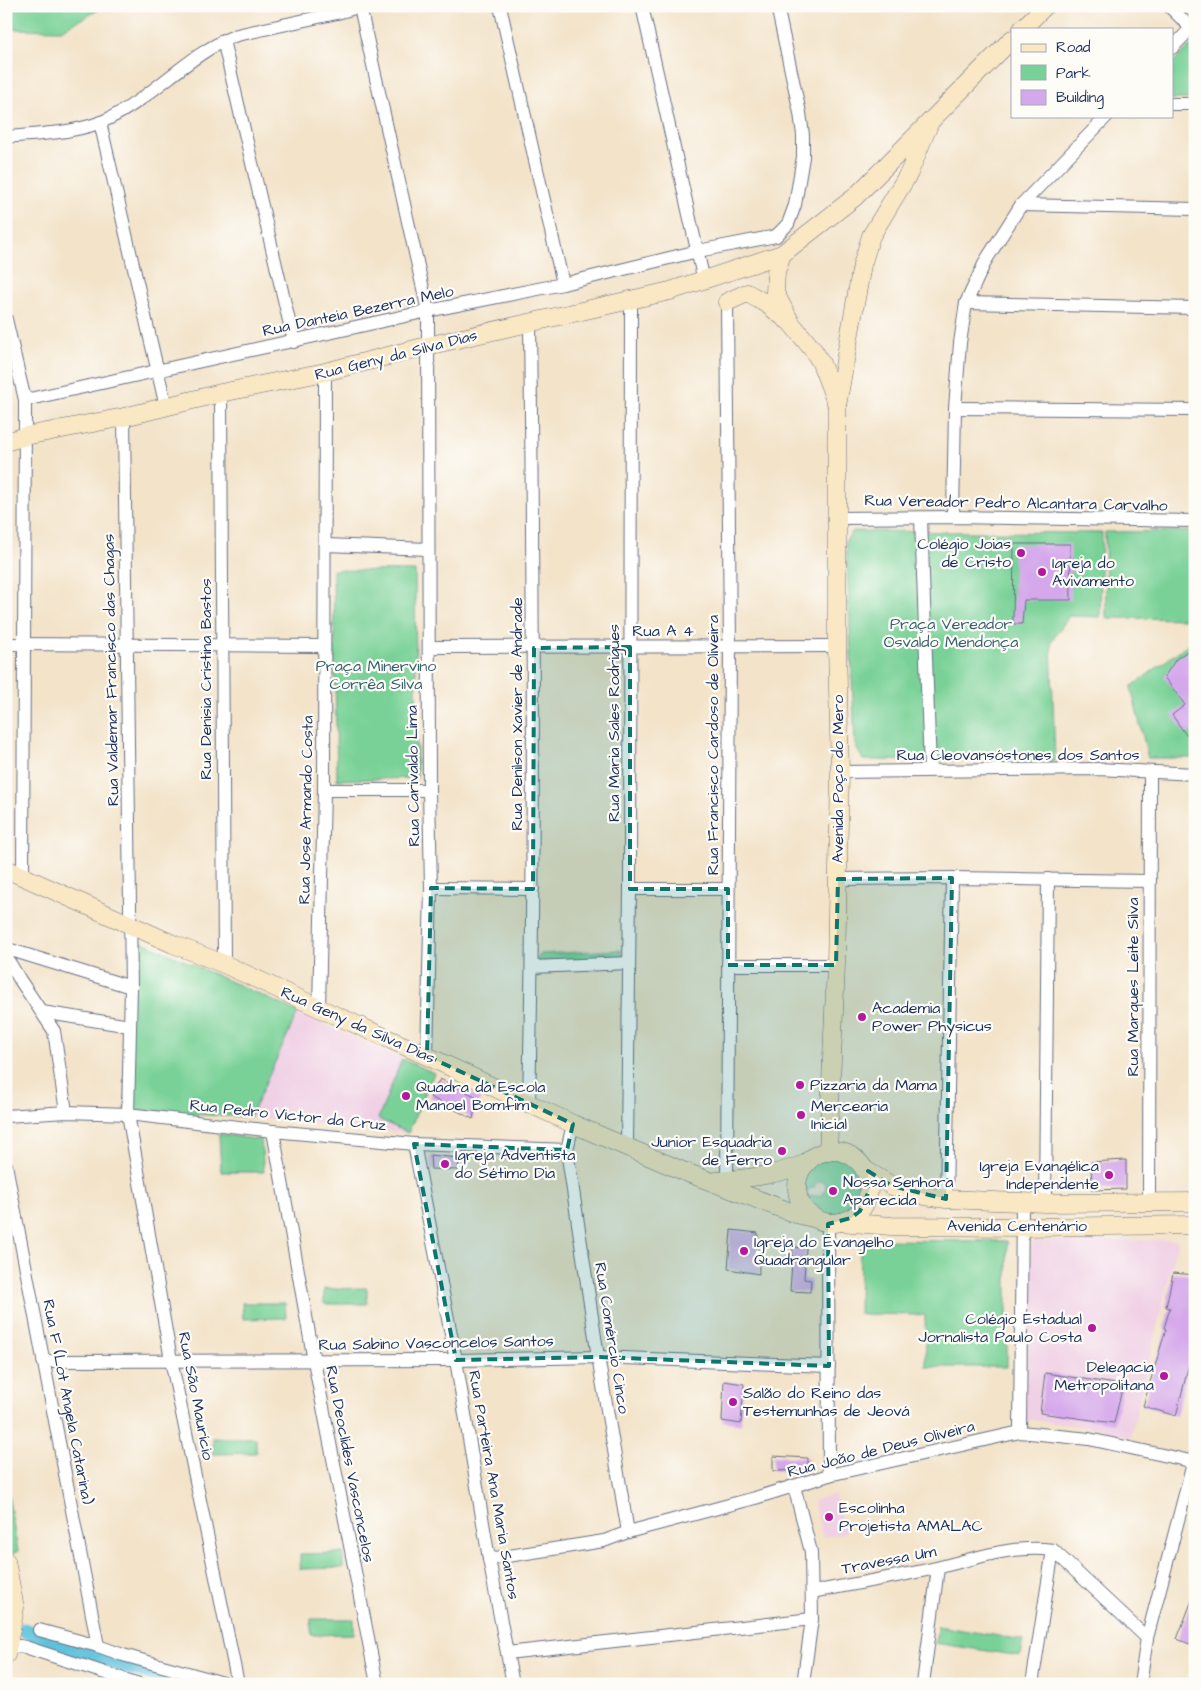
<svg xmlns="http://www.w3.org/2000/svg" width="1201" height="1690" viewBox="0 0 1201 1690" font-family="'Architects Daughter',sans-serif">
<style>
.built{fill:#f0d0e5}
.green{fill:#79d197;stroke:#4a807a;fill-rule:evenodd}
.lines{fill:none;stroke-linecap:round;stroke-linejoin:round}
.canal{stroke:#5ec2dc;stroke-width:15}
.building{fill:#d5a8eb}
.street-casing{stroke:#676e83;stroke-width:14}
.secondary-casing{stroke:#676e83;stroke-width:19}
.street{stroke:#fff;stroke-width:12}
.secondary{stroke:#fae7c3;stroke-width:18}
.marked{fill:#0f766e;fill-opacity:0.2;stroke:#0f766e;stroke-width:4;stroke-dasharray:10 6;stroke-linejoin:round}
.poi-dot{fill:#b5179e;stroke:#fdfcf7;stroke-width:2}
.labels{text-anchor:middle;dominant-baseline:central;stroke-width:4.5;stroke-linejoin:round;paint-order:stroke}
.street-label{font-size:16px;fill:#1b2f5e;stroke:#fdfcf7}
.poi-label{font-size:16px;fill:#1b2f5e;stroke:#fdfcf7;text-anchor:start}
.park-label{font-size:16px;fill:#37606f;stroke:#fdfcf7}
</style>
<rect width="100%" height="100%" fill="#fdfcf7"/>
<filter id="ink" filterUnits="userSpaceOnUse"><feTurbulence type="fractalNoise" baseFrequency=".02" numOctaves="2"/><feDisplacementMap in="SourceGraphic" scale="10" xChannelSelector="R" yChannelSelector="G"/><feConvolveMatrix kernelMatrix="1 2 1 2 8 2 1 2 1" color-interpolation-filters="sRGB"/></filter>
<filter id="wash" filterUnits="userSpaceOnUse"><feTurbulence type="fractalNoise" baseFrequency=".0096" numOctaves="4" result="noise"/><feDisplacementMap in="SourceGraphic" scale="20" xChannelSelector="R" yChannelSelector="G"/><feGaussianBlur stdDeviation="1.12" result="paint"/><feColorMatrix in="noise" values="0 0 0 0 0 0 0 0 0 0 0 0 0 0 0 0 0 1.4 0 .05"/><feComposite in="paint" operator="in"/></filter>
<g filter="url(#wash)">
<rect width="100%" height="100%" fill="#f3e3c9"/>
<g class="built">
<path d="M298,1012l136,61 -26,60 -158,-16z"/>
<path d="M1178,1240l-48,198 -27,-9 -79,-10 8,-178z"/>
<path d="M834,1494l12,39 -23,4 -10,-36z"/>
</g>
<g class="green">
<path d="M6,6h100l-45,24 -55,-1z"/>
<path d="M1195,41v58h-23v-36z"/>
<path d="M853,531l249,2 -2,84 -31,-1 -18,26 4,119 -192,-1 -8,-15 -9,-205z"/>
<path d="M1195,531v88l-89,-1 -1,-86z"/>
<path d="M333,570l82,1 2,207 -80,2z"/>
<path d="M1195,639v119h-47l-17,-71z"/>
<path d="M134,938l164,74 -48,105 -125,-6z"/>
<path d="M621,950l1,8 -86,4 4,-8z"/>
<path d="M402,1059l32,14 -26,60 -30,-14z"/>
<path d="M219,1134l42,6 3,32h-43z"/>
<path d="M829,1156c15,0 29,6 32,22 2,9 0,18 -6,25 -33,38 -80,-34 -26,-47zM819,1181l5,1 2,4 -1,6 -6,4h-12l-1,-2 4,-6h4l1,-4z"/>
<path d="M860,1240l147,1v126h-81l-1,-52 -66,-1z"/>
<path d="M367,1288v16h-43v-15z"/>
<path d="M242,1303h43l1,15 -43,1z"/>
<path d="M213,1438h43v15l-43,1z"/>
<path d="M6,1483l12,68 -12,7z"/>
<path d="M343,1553v15l-43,1v-15z"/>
<path d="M311,1619h43v15l-43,1z"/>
<path d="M938,1626l85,14 -3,16 -85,-13z"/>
</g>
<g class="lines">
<path class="canal" d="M24,1630l57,23 108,31"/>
</g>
<g id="blocks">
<g class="building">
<path d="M1014,544h56l1,56h-47l-2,24h-9z"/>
<path d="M1195,646v82l-9,7 -14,-20 13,-10 -21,-28 12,-18z"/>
<path d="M440,1079l41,20 -6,9 -2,11 -43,-22z"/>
<path d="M430,1155l28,3 1,12 -28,-1z"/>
<path d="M1126,1160v29l-34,1 -1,-28z"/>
<path d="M731,1230l27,3 1,41 -31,-5z"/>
<path d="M793,1247l13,1 -2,31 7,1 -1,12 -20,-1z"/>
<path d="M1173,1273l22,2v65l-19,76 -33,-10 23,-77 -2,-1 6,-20 -4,-1z"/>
<path d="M1045,1373l78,12 -9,38 -74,-10z"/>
<path d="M724,1381l20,3 -3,40 -19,-3z"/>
<path d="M773,1456l35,2v12l-35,1z"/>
<path d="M1194,1595h1v51l-18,-7z"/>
</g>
</g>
</g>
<g filter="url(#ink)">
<use href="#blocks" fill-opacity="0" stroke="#676e83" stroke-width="1"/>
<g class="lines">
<g class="street-casing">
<g id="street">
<path d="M500,6l63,278"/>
<path d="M642,6l62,275"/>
<path d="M1169,6l22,22"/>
<path d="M360,7l68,304 1,479 2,98 -4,168"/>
<path d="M223,40l71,302"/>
<path d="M1172,48l23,-24"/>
<path d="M1172,104h23"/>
<path d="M100,122l66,285"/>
<path d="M6,137c32,-3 74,-4 102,-18 47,-23 81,-66 129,-84l100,-22 25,-7"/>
<path d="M1021,205l174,4"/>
<path d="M776,236l12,-12 7,-19 8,-48v-22l-3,-22 -23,-107"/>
<path d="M966,303l229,5"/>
<path d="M6,319l19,81v13l-2,464"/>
<path d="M221,393l3,571"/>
<path d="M25,400l403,-89 135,-27 135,-33 78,-15"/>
<path d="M955,408l240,2"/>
<path d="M124,417l7,570 -3,127 43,246 67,324"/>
<path d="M953,517l2,-109 5,-65 6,-40 20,-43 35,-55 86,-89"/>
<path d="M836,518l117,-1 242,4"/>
<path d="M921,518l9,252"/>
<path d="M326,545l102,4"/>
<path d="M6,644l318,2"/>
<path d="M429,647l408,-1"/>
<path d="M840,772l258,-3 97,5"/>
<path d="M324,790h105"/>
<path d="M838,879l114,-1 198,3"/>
<path d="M431,888l102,1"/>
<path d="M630,889h98"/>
<path d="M728,965h108"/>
<path d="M532,967l97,-4"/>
<path d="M319,1008l5,-218 1,-418"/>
<path d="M42,1012l88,14"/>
<path d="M529,1104c6,-260 4,-521 1,-781"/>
<path d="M66,1112l-12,-81 -34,-51 -12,-20 -2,-8 5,-2 120,37"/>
<path d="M6,1116l60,-4 62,2 145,17 141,13 153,6"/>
<path d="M573,1124l-6,26 31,207 30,175"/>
<path d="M273,1131l41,230 63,323"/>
<path d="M414,1144l42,216 33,199 24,125"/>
<path d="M627,1146l3,-257 1,-589"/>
<path d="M6,1165l92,481"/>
<path d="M727,1187l3,-540 -3,-345"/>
<path d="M946,1199l6,-321"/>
<path d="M1149,1202l1,-430"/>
<path d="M1045,1203l3,-324"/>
<path d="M828,1223l1,252"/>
<path d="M43,1361l413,-1 142,-3 231,9"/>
<path d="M1020,1432l2,-230"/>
<path d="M794,1486l17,66 1,67 -9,65"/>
<path d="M489,1559l115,-18 24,-9 127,-34 74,-23 191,-43 69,7 106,23"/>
<path d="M812,1592c41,-8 83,-15 124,-24 39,-9 77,-24 117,-18l94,88"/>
<path d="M39,1630l59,16 25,9 104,29"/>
<path d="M8,1648l12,-2 5,1 114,37"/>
<path d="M507,1653l305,-34"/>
<path d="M923,1684l15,-116"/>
<path d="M1032,1684l21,-134"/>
<path d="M1140,1684l7,-46 48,-182"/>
</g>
</g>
<g class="secondary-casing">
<g id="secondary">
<path d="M1022,29l23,-23"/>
<path d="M727,302l20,-9 20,11 20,16"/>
<path d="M837,405l-16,-42 -7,-12 -23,-28 -16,-30 1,-21 6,-18 73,-57 157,-158"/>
<path d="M6,442l20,-6 98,-19 97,-24 104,-21 102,-26 243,-55 112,-37"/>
<path d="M6,869l167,75 51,20 95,44 108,48 146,68 110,47 113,43 21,5"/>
<circle cx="833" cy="1187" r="36"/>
<path d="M828,1152l8,-187 4,-193 -3,-126v-240l25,-141 9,-29 38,-63 21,-51"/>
<path d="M864,1169l28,17 33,10 21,3 99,4 150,-1"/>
<path d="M716,1181c35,-3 57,-5 91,-18"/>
<path d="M840,1222l51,4 130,1 174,-2"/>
<path d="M6,1561l9,47 -9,47"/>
</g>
</g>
<use href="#street" class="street"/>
<use href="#secondary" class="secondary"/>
</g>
</g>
<path class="marked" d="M630,647v242h98v76h108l2,-86 114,-1 -6,321 -54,-13 -24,-15 1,20 -9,20 -9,7 -23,6 1,142 -231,-9 -142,3 -42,-216 153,6 6,-26 -146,-68 4,-168 102,1 1,-241z"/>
<g class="poi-dot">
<circle cx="1021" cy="553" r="5"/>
<circle cx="1042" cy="572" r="5"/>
<circle cx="862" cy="1017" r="5"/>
<circle cx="800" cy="1085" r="5"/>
<circle cx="406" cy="1096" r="5"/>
<circle cx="801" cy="1115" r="5"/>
<circle cx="782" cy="1151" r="5"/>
<circle cx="445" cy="1164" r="5"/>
<circle cx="1109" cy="1175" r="5"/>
<circle cx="833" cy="1191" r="5"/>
<circle cx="744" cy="1251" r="5"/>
<circle cx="1092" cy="1328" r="5"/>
<circle cx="1164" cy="1376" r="5"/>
<circle cx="733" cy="1402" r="5"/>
<circle cx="829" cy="1517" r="5"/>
</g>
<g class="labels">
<g class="street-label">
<text transform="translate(358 311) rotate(-12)">Rua Danteia Bezerra Melo</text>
<text transform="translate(396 355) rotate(-14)">Rua Geny da Silva Dias</text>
<text transform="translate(1016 503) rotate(1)">Rua Vereador Pedro Alcantara Carvalho</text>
<text x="663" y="631">Rua A 4</text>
<text transform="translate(111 670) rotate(-91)">Rua Valdemar Francisco das Chagas</text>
<text transform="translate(206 679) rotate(-90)">Rua Denisia Cristina Bastos</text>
<text transform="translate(517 714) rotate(-90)">Rua Denilson Xavier de Andrade</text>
<text transform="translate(614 723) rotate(-90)">Rua Maria Sales Rodrigues</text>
<text transform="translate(713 745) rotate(-90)">Rua Francisco Cardoso de Oliveira</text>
<text x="1018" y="755">Rua Cleovansóstones dos Santos</text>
<text transform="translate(413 776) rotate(-91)">Rua Carivaldo Lima</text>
<text transform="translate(838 779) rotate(-90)">Avenida Poço do Mero</text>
<text transform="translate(306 810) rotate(-89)">Rua Jose Armando Costa</text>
<text transform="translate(1133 987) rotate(-90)">Rua Marques Leite Silva</text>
<text transform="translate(358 1025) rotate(24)">Rua Geny da Silva Dias</text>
<text transform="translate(288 1115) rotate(6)">Rua Pedro Victor da Cruz</text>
<text x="1017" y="1226">Avenida Centenário</text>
<text transform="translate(612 1338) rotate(81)">Rua Comércio Cinco</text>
<text transform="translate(436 1343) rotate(-1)">Rua Sabino Vasconcelos Santos</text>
<text transform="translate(196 1396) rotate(79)">Rua São Maurício</text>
<text transform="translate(68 1402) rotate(79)">Rua F (Lot Angela Catarina)</text>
<text transform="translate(881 1449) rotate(-14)">Rua João de Deus Oliveira</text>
<text transform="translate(350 1464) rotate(79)">Rua Deoclídes Vasconcelos</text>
<text transform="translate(494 1485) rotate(80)">Rua Parteira Ana Maria Santos</text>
<text transform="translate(889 1560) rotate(-11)">Travessa Um</text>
</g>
<g class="poi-label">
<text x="1011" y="544" text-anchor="end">Colégio Joias<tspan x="1011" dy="18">de Cristo</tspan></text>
<text x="1052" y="563">Igreja do<tspan x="1052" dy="18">Avivamento</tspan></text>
<text x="872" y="1008">Academia<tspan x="872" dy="18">Power Physicus</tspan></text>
<text x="810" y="1085">Pizzaria da Mama</text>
<text x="416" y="1087">Quadra da Escola<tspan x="416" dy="18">Manoel Bomfim</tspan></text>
<text x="811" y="1106">Mercearia<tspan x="811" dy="18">Inicial</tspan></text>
<text x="772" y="1142" text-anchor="end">Junior Esquadria<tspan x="772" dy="18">de Ferro</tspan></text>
<text x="455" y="1155">Igreja Adventista<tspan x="455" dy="18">do Sétimo Dia</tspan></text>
<text x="1099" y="1166" text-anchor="end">Igreja Evangélica<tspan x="1099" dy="18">Independente</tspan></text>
<text x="843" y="1182">Nossa Senhora<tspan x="843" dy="18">Aparecida</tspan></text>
<text x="754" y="1242">Igreja do Evangelho<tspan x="754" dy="18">Quadrangular</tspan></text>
<text x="1082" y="1319" text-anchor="end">Colégio Estadual<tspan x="1082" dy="18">Jornalista Paulo Costa</tspan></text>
<text x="1154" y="1367" text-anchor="end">Delegacia<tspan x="1154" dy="18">Metropolitana</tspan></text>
<text x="743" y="1393">Salão do Reino das<tspan x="743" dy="18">Testemunhas de Jeová</tspan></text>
<text x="839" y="1508">Escolinha<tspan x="839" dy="18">Projetista AMALAC</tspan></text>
</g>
<g class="park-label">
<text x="951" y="624">Praça Vereador<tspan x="951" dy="18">Osvaldo Mendonça</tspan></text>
<text x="376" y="666">Praça Minervino<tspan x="376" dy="18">Corrêa Silva</tspan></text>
</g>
</g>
<rect width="1201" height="1690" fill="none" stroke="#fdfcf7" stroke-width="25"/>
<rect x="1011" y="28" width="162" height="90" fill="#fdfcf7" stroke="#a3aaba"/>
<rect x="1021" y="44" width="25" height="8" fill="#fae7c3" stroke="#a3aaba"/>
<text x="1056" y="52" font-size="15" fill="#1b2f5e">Road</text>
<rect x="1021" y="65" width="25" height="15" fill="#79d197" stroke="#a3aaba"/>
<text x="1056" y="78" font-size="15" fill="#1b2f5e">Park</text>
<rect x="1021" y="90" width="25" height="15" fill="#d5a8eb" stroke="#a3aaba"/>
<text x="1056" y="102" font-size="15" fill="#1b2f5e">Building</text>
</svg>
